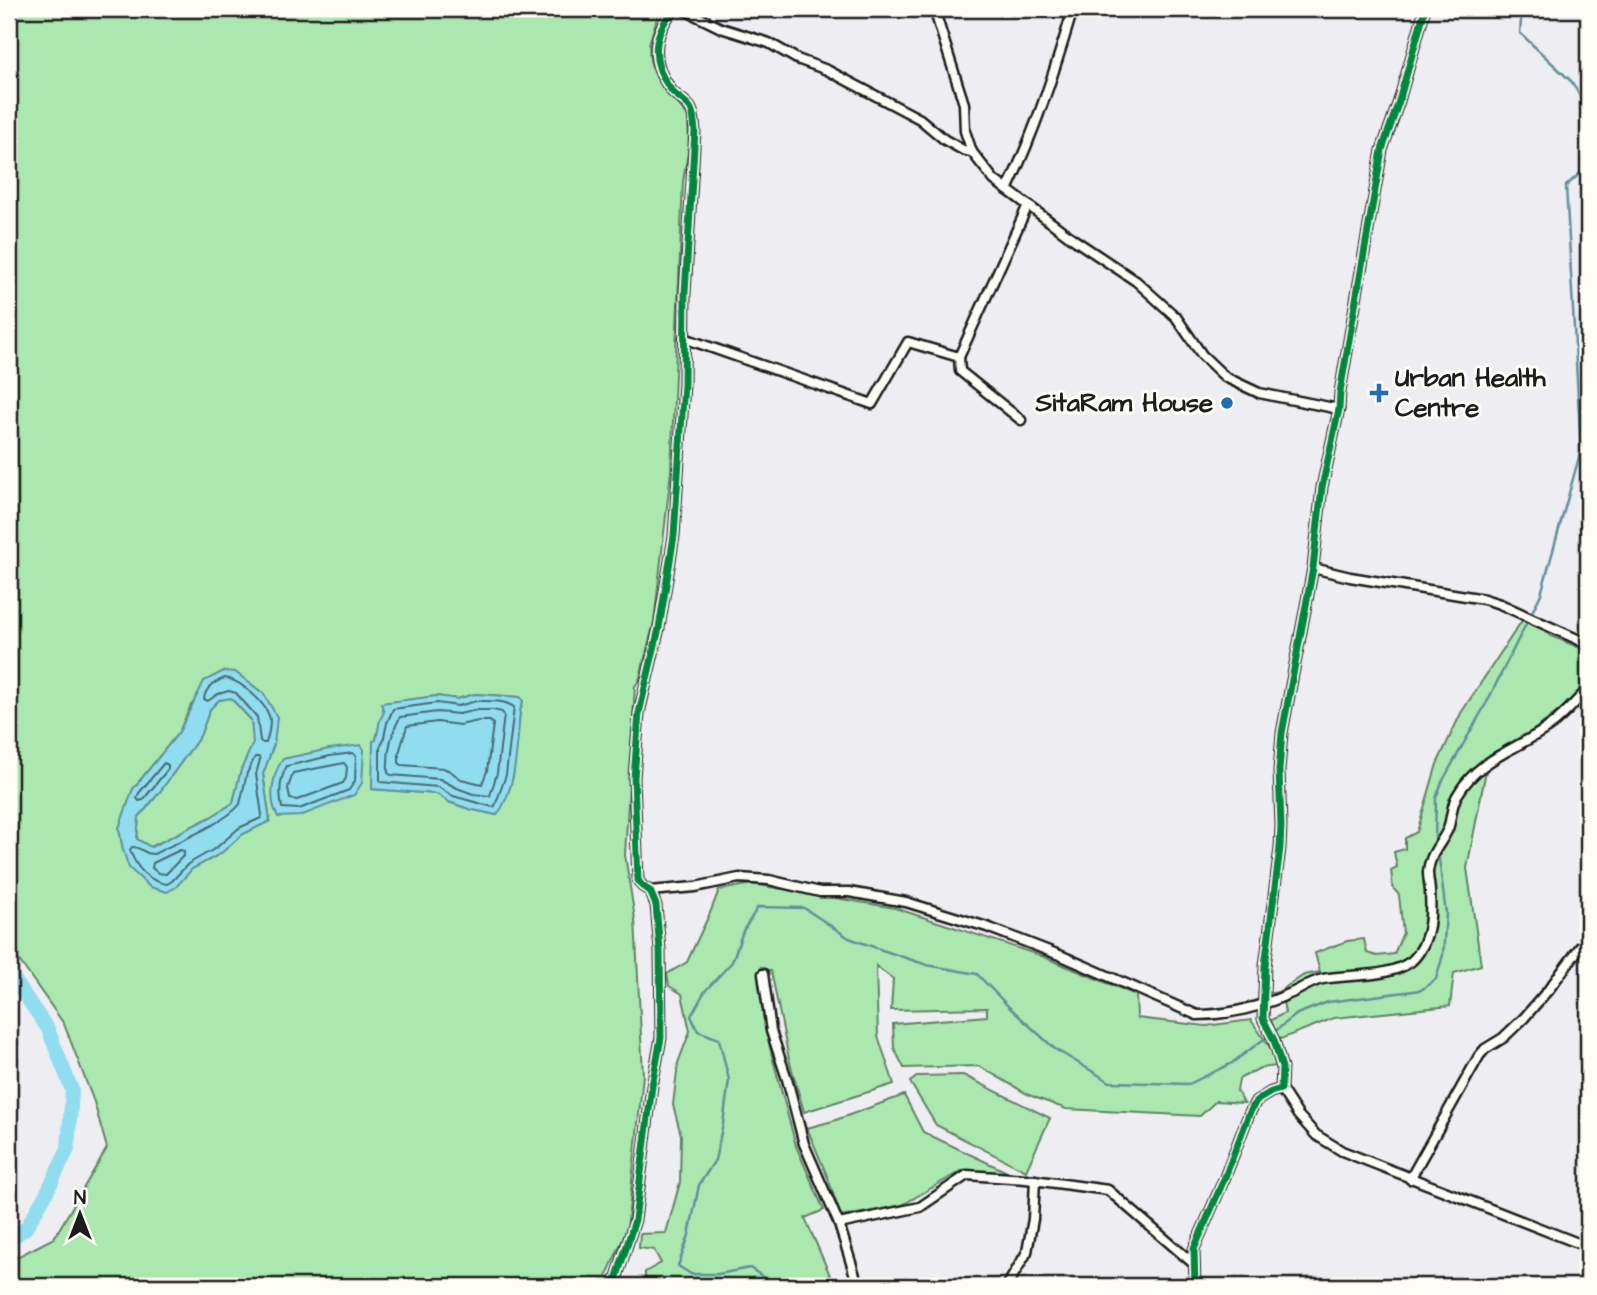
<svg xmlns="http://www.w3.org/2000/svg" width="1597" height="1295" viewBox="0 0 1597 1295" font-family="'Architects Daughter',sans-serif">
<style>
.green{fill:#aae8b0;stroke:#638266;stroke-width:2;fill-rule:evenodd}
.water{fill:#90ddf0;stroke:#62909b;stroke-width:2;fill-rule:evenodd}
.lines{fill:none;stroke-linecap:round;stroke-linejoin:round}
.shore{stroke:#4a6971;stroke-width:2}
.stream{stroke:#62909b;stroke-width:2.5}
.river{stroke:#90ddf0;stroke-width:14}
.minor-casing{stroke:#1c1c1c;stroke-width:13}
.minor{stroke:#fdfcf7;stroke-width:8}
.cycleway-casing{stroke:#fdfcf7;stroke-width:11}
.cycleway{stroke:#00873e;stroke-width:7}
.poi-dot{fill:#1f6fb2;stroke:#fdfcf7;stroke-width:2.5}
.labels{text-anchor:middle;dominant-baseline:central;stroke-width:6;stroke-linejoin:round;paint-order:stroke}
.poi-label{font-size:26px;font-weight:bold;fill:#1c1c1c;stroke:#fdfcf7;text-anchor:start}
</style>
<rect width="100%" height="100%" fill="#ededf2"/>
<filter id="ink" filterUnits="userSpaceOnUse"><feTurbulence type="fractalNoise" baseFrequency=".0143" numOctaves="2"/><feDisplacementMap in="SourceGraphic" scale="14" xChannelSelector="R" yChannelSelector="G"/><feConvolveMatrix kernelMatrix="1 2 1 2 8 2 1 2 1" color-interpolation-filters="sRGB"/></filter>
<g filter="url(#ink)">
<g class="green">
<path d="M9,9h651l-11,35 1,17 6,16 32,39 1,32 -6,33 -12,290 -17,151 -15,59 -4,5 -10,169 10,64 8,156 -16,155 -25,56h-593v-25l45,-23 53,-90 -13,-46 -30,-78 -55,-78zM235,672l29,22 10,50 -11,30 7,47 -27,13 -23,20 -28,15 -69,-19 -4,-22 14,-39 46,-57 12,-27zM475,694l45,3 3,4 -3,10 -7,66 -16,38 -28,-6 -20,-7 -12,-8 -65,-5 5,-55 7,-22 -2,-9 55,-7 20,3z"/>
<path d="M1523,619l15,4 13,13 29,12 8,6v29l-23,23 -31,24 -45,25 -22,113 14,97 -27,8 -4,33 -116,12 -56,22 -7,-20 14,-7 -2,-12 -11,-8 6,-1 26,-17 16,-3 -5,-19 32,-12 17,-2 3,14 10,3 17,-2 9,-21 -4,-38 -6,-7 -2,-18 6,-3 -3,-15 11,-3v-11l12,-6 20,-68 24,-51z"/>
<path d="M231,698l20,22 3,23 -13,27 -8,33 -22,14 -60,30 -14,-8 2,-22 20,-24 41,-57 10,-27 9,-9z"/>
<path d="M753,884l142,24 144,47 97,40 1,23 69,8 45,-6 20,29 7,17 -18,2 -21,11 -2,12 7,12 -28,-2 -16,15 -134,-7 -37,-14 -50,-29 -75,2 -10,-20 -1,-24 94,-8v-8l-96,2 2,-31 -17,-13 2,70 16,48 -90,28 -15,-53 -18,-88 -10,-4 1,39 9,46 25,94 28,64 -19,8 28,64 -4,4h-184v-14l16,-9 -7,-13 -15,-2 1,-14 26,-1 14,-51 1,-47 -8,-30 5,-42 12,-32 -8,-37 -13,-8 -2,-12 20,-12 23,-49 9,-23z"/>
<path d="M963,1075l87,43 -24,53 -90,-46 -26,-43 8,-6z"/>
<path d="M904,1095l19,37 84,40 -9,2 -37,-3 -59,34 -61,12 -13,-39 -21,-50 26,-7z"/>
</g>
<g class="water">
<path d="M224,671l11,1 29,22 13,23 -3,27 -11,30 7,47 -27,13 -23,20 -28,15 -16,18 -9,5 -17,-5 -21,-19 -6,-18 -4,-22 14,-39 46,-57 25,-51zM231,698l20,22 2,23 -12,27 -8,33 -22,14 -60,30 -14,-8 2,-22 20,-24 41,-57 10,-27 9,-9z"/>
<path d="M475,694l45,3 3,4 -3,10c-3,32 -3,78 -23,104l-28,-6 -20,-7 -12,-8 -65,-5 1,-48 3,-1 4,-20 4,-8 -3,-9 56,-7 20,3z"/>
<path d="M361,745l3,5 -2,33 -8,12 -54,21 -22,1c-10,-17 -6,-43 5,-58l46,-10z"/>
</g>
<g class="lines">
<g class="shore">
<path d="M225,678c15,2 43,26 45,42 0,7 -2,17 -4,23h-3l-3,-2 -3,-24 -21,-24 -7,-2 -11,3 -10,7 -4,-2c1,-11 10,-17 21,-21z"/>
<path d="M476,701c12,0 28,-1 38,6l-8,68 -11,31 -2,1 -40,-11 -15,-9 -58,-5v-35l3,-5 4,-19 6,-14 44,-6 21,3z"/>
<path d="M477,710h16l9,2 2,3 -7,58 -7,23 -17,-2 -16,-6 -17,-9 -49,-4 -3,-2c-1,-19 3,-40 12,-56l37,-5 22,2z"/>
<path d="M478,721h12l3,3 -6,47 -5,13 -21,-5 -11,-8 -7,-3 -41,-3 -3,-2v-10l8,-27 30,-4 23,3z"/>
<path d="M353,753l3,3 -1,25 -6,9 -50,19 -17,-1c-3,-15 -3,-29 5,-42l43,-10z"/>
<path d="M255,757h4l1,3 -4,14 6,41 -1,3 -22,10 -23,20 -28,16 -16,17 -5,3c-19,-3 -31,-16 -37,-34l2,-3c8,-1 13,8 22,7 21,-11 73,-32 86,-50l7,-31z"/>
<path d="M164,763l4,2v4l-25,31 -4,1 -2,-3 2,-5z"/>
<path d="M344,763l3,4 -1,11 -3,5 -46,17 -7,-1 -2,-11 5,-15z"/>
<path d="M180,850l4,1v4l-18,19 -8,-1 -6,-5 1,-5z"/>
</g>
<g class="stream">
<path d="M1522,9l-2,24 52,49 16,29"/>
<path d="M1435,841l1,-43 6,-16 45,-80 54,-108 40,-144 -15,-264 22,-20"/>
<path d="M1274,1032l23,-18 31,-12 93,-12 15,-11 7,-24 3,-41 -8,-63"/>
<path d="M772,1286l-6,-7 -16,-11 -32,6h-27l-13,-8 11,-31 10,-50 16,-25 8,-36 6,-44 -10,-41 -21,-8 -7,-15 14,-25 27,-29 11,-31 15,-24 46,1 45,30 33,12 45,15 50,9 32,33 46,42 55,33 79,2 43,-21 36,-27"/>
</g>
<path class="river" d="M9,972l39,57 24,61 -4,59 -22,45 -20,34 -17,12"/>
<g class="minor-casing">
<g id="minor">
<path d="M682,9l39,19 48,15 28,16 30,11 93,49 25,21 18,10 9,2 22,28 82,61 60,40 40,36 26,38 23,22 34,16 80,16"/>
<path d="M934,9l30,95 1,27 7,21"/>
<path d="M1007,190c28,-58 48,-120 66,-181"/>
<path d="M684,338l188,66 36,-62 51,15 1,14 61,49"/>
<path d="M959,357l69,-152"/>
<path d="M1313,568l37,9 134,22 16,5 88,40"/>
<path d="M650,891l45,-4 44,-9 30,2 51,12h29l57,10 81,25 75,29 135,59c32,0 63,-8 92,-21 13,-5 20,-12 34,-15 25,-5 65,-1 87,-17 6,-4 13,-15 15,-22 6,-14 6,-31 5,-47 0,-7 -2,-14 -2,-21 1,-17 13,-28 20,-43 4,-11 3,-25 10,-35 21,-36 60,-45 92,-68 14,-10 26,-25 38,-37"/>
<path d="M763,974l8,57 16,48 17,65 35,80"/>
<path d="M1281,1089l17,26 18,20 26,16 246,96"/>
<path d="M1410,1179l69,-123 6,-7 18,-11 21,-20 25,-29 32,-43h7"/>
<path d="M614,1286l21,-66 17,-134 9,-48 -1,-88 -4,-45 -6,-14 -8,-5 -4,-6 -4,-102 5,-65 20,-85 15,-92 10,-152 1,-91 10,-162c-1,-7 -1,-17 -4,-22 -4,-8 -15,-12 -20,-19 -21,-28 -19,-55 3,-81"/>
<path d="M860,1286l-3,-4 -18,-58 81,-17 47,-32 59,4 82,11 86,74"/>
<path d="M1007,1286l20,-34 6,-33 2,-39"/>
<path d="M1195,1286l-1,-37 31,-72 24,-63 7,-13 15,-9 10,-3 1,-21 -8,-28 -11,-21 2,-53 15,-118 1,-23 -2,-54 3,-38 31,-165 9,-81 17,-78 1,-17 42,-242 17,-49 26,-92"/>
</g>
</g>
<use href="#minor" class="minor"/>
<g class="cycleway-casing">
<g id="cycleway">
<path d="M614,1286l21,-66 17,-134 9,-48 -1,-88 -4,-45 -6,-14 -8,-5 -4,-6 -4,-102 5,-65 20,-85 15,-92 10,-152 1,-91 10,-162c-1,-7 -1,-17 -4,-22 -4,-8 -15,-12 -20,-19 -21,-28 -19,-55 3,-81"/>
<path d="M1195,1286l-1,-37 31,-72 24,-63 7,-13 15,-9 10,-3 1,-21 -8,-28 -11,-21 2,-53 15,-118 1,-23 -2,-54 3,-38 31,-165 9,-81 17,-78 1,-17 42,-242 17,-49 26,-92"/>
</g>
</g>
<use href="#cycleway" class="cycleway"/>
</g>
</g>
<g class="poi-dot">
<path d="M1375.5 382.5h7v7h7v7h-7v7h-7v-7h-7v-7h7z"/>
<circle cx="1227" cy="403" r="7"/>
</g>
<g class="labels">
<g class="poi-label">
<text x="1395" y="378">Urban Health<tspan x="1395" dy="30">Centre</tspan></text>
<text x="1213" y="403" text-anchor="end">SitaRam House</text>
</g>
</g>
<rect width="1597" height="1295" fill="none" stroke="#fdfcf7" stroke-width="35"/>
<rect x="18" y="18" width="1562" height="1260" fill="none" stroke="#1c1c1c" stroke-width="2.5" filter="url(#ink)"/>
<g transform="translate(80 1214)" stroke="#fdfcf7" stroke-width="5" paint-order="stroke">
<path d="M0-5L12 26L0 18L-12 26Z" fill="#1c1c1c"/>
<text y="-10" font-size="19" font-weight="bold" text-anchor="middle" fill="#1c1c1c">N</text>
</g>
</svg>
